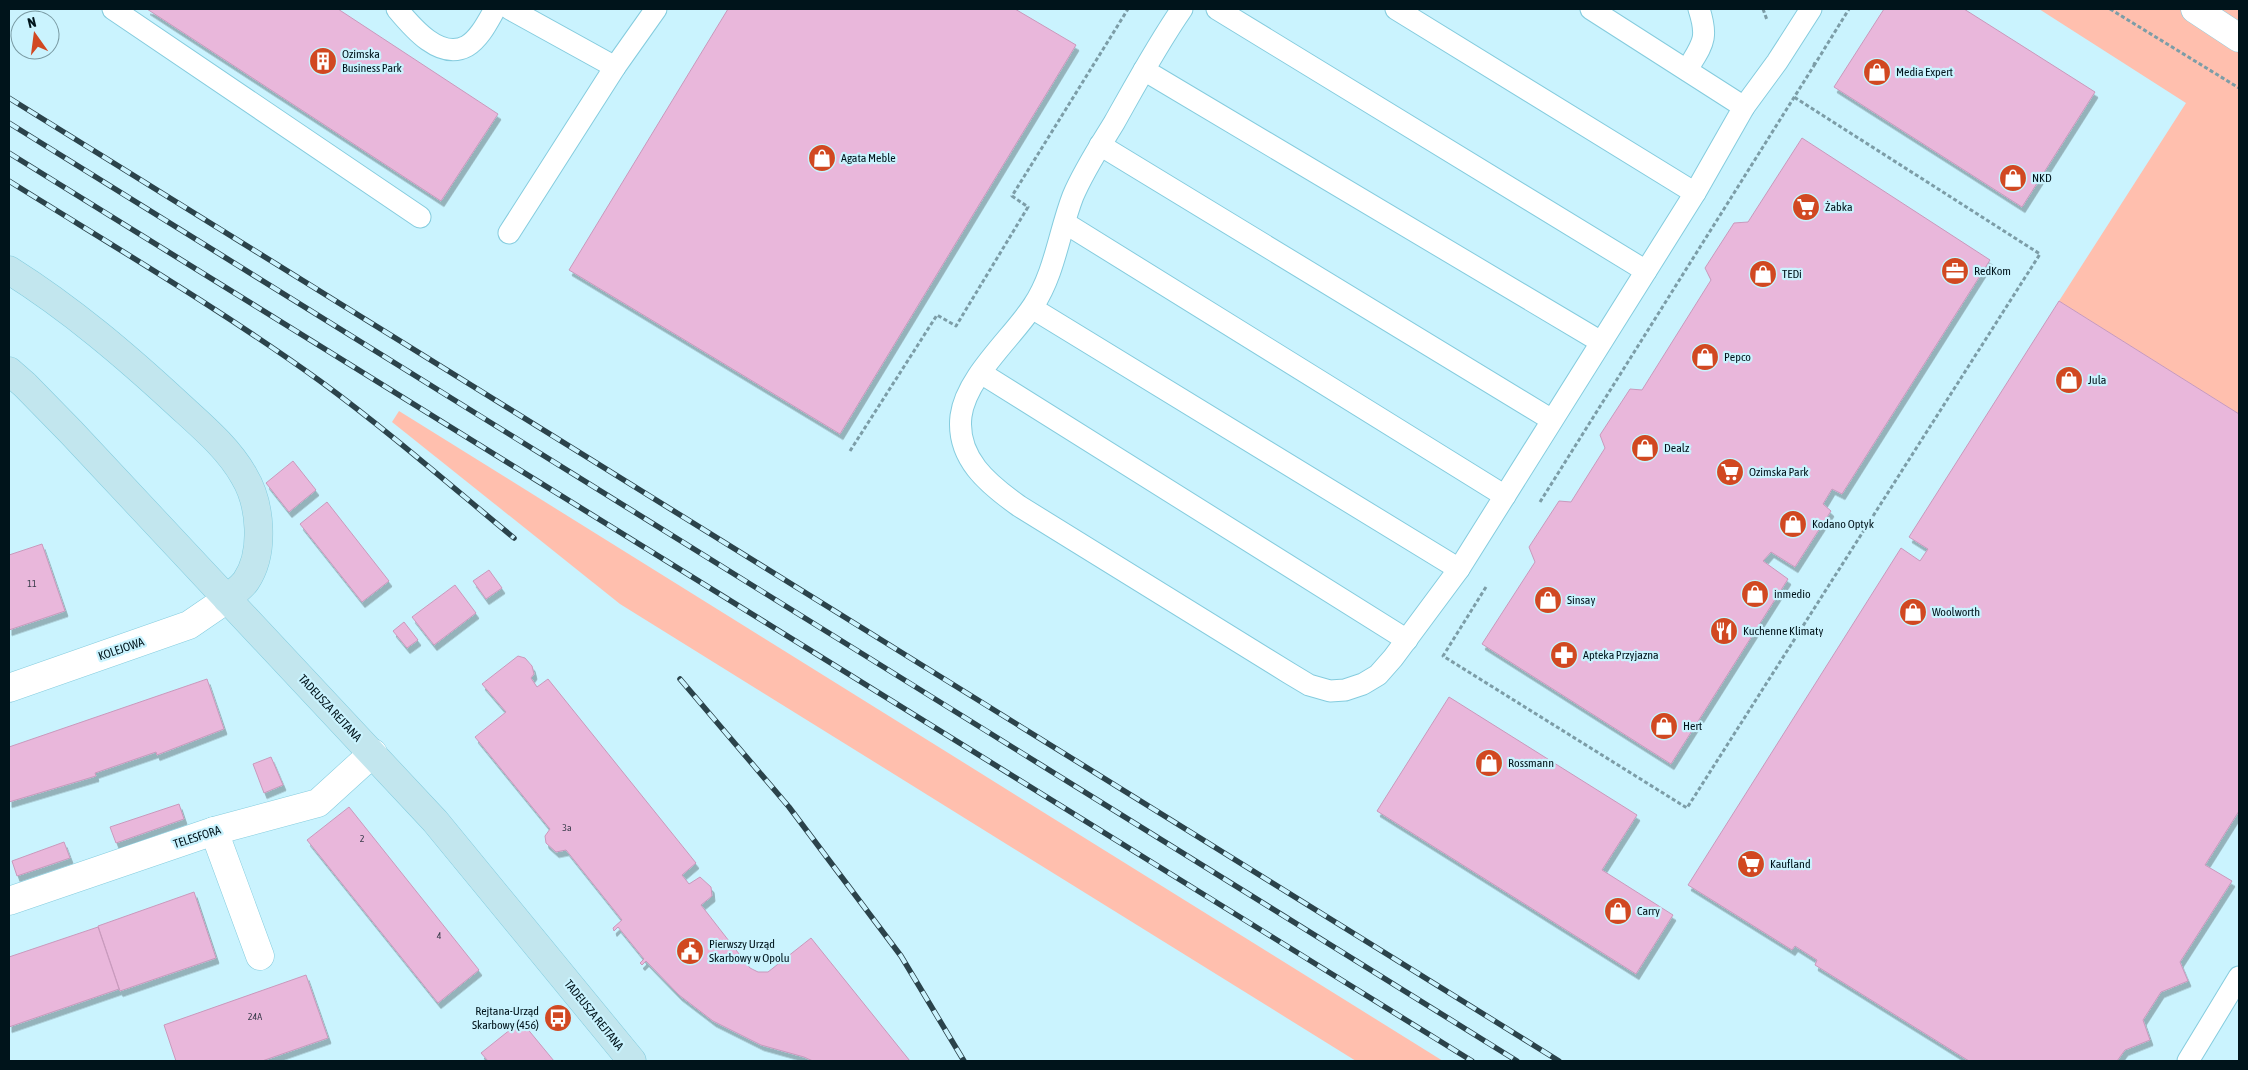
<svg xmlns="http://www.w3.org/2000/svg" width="2248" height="1070" viewBox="0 0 2248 1070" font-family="'Asap Condensed',sans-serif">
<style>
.green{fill:#ffbfae}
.building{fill:#e9b7db;stroke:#c999bc;filter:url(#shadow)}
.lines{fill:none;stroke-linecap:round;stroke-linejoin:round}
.lane-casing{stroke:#85ccde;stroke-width:23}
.street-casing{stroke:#85ccde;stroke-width:29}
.secondary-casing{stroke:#85ccde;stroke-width:29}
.path{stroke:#7c9da7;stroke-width:3;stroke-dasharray:4 2.5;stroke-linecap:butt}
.lane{stroke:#fff;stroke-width:21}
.street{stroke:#fff;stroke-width:28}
.secondary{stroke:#c2e6ee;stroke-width:28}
.rail-casing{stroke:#2b434b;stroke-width:5.5}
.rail{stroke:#caf3fe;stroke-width:4;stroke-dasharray:11;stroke-linecap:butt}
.labels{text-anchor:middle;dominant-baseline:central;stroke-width:4.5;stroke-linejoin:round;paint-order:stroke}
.number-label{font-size:10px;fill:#3a3d4b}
.poi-label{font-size:12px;fill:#00141b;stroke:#caf3fe;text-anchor:start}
.street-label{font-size:12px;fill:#00141b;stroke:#caf3fe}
</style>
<defs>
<filter id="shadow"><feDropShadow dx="3" dy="5.5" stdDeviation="0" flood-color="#0004"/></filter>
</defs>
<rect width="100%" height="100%" fill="#caf3fe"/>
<g class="green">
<path d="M2039,9h200v405l-180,-113 127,-198z"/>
<path d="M399,411l1044,650h-87l-736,-457 -228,-182z"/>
</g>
<g class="building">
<path d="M147,9h191l160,105 -57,87z"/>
<path d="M728,9h287l61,36 -236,389 -271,-164z"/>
<path d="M1884,9h80l131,83 -73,115 -188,-120z"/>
<path d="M1802,138l188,122 -148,234 -10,-5 -9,15 8,7 -36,56 -24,-15 -8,9 25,18 -117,185 -189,-120 53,-82 -6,-15 30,-46 12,1 34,-54 -5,-13 30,-46 12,1 69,-110 -6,-12 29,-45 14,-1z"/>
<path d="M2059,301l180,113v397l-34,54 27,16 -52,81 8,19 -27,11 -18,28 7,20 -25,10 -8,11h-148l-154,-96 2,-5 -22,-14 -3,4 -104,-65 213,-337 19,13 8,-12 -19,-12z"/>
<path d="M293,461l23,29 -27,22 -23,-29z"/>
<path d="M327,502l62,79 -27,21 -62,-78z"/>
<path d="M42,544l23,67 -56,19v-75z"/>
<path d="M489,570l13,18 -16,11 -13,-18z"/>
<path d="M455,585l21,28 -42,32 -22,-28z"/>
<path d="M404,622l14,18 -11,8 -14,-17z"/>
<path d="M518,656l7,2 7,8 2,8 -3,4 6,9 11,-8 148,184 -14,12 7,9 11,-7 11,10 1,9 -11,9 49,63 8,4h10l43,-34 99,123h-97l-9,-4 -43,-12 -48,-24 -34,-26 -33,-34 -4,4 -2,-2 4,-4 -26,-32 -4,4 -1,-3 9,-8 -56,-70 -10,2 -10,-9 -1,-7 5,-7 -75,-92 31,-25 -24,-28z"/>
<path d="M207,679l17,50 -67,26 -1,-3 -61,21 1,3 -87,26v-55z"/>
<path d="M1449,697l188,118 -35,55 71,45 -37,59 -259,-163z"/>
<path d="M271,757l12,28 -19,8 -11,-29z"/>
<path d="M179,804l5,15 -68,24 -6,-16z"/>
<path d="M349,807l130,163 -41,33 -131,-163z"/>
<path d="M64,842l6,16 -53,18 -5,-15z"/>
<path d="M194,892l22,66 -96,33 -22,-65z"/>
<path d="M98,927l21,62 -110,38v-70z"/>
<path d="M306,975l22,63 -66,23h-86l-12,-36z"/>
<path d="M521,1021l33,40h-66l-7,-8z"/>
</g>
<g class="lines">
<g class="lane-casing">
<g id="lane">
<path d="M113,9l307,208"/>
<path d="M397,9c15,18 43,52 70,37 13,-8 21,-25 28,-37"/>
<path d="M510,9l105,58 41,-58"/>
<path d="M1182,9c-25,36 -46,75 -68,114 -14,23 -30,47 -41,73 -14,36 -18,77 -40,110 -21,32 -67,71 -72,110 -5,42 27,68 58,90l270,167 20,12 21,6 15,-1 18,-6 15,-9 15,-17 66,-89 236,-376 49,-86 33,-45 34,-53"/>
<path d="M1217,9l429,262"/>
<path d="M1396,9l299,184"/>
<path d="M1591,9l153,98"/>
<path d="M1144,70l457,272"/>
<path d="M1687,70c15,-26 22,-30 12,-61"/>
<path d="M1100,145l452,275"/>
<path d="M1065,223l440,273"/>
<path d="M509,233l106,-166"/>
<path d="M1032,308l427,261"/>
<path d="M981,373l426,267"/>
<path d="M2188,1061l51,-84"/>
</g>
</g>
<g class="street-casing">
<g id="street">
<path d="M2195,9l44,29"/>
<path d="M9,688l180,-63 38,-26"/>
<path d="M214,831l46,125"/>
<path d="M9,901l205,-70 104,-28 55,-50"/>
</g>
</g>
<g class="secondary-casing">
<g id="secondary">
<path d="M9,270c62,39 117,86 171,136 23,21 49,43 64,70 17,28 21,77 2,105 -4,6 -13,12 -19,18"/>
<path d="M9,371l16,14 46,47 364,389 197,240"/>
</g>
</g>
<g class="path">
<path d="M1763,9l4,11"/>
<path d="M2110,9l129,79"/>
<path d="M1813,63l2,1 34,-55"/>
<path d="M850,451l87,-136 19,11 72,-119 -16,-11 116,-187"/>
<path d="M1540,502l275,-438"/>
<path d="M1486,587l-43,69 244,152 353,-554 -246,-157"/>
</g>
<use href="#lane" class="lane"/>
<use href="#street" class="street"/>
<use href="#secondary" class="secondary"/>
<g class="rail-casing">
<g id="rail">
<path d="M9,98l1550,963"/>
<path d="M9,123l1508,938"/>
<path d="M9,153l1463,908"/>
<path d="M9,181c104,65 211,128 311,200 67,49 130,104 194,157"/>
<path d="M680,679l109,128 112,149 63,105"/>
</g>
</g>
<use href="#rail" class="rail"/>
</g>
<defs>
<g id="building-disc" transform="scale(1.4375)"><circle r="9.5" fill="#d14821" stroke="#caf3fe"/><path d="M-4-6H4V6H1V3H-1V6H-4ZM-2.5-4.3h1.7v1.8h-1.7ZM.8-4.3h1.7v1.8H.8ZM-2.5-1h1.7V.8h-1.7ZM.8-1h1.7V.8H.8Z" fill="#fff"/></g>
<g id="shop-disc" transform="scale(1.4375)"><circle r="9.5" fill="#d14821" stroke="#caf3fe"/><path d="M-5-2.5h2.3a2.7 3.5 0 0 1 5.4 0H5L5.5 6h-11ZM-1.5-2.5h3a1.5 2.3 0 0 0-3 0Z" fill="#fff"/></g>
<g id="supermarket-disc" transform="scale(1.4375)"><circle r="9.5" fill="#d14821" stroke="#caf3fe"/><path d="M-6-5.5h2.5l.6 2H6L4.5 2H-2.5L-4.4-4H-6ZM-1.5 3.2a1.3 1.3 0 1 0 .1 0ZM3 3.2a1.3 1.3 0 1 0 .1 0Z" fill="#fff"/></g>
<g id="office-disc" transform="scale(1.4375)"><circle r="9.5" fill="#d14821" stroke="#caf3fe"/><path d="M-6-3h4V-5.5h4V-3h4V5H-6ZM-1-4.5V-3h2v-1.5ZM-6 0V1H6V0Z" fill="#fff"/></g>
<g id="restaurant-disc" transform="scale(1.4375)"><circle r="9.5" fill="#d14821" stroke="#caf3fe"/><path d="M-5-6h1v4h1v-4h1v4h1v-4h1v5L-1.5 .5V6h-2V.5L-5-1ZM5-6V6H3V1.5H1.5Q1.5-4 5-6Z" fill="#fff"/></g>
<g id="pharmacy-disc" transform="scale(1.4375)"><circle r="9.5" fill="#d14821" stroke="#caf3fe"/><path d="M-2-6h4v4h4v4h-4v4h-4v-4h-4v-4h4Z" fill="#fff"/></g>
<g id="civic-disc" transform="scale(1.4375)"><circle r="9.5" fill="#d14821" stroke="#caf3fe"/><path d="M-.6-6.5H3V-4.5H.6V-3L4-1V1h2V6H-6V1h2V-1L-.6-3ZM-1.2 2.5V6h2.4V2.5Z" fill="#fff"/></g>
<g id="bus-disc" transform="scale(1.4375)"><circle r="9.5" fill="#d14821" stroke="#caf3fe"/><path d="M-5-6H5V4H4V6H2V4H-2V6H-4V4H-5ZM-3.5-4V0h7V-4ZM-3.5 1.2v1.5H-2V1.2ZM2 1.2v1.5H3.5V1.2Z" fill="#fff"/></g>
</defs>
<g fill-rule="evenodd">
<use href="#building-disc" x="323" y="61"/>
<use href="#shop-disc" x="1877" y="72"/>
<use href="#shop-disc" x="822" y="158"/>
<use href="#shop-disc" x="2013" y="178"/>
<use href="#supermarket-disc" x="1806" y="207"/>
<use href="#office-disc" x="1955" y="271"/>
<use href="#shop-disc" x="1763" y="274"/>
<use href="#shop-disc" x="1705" y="357"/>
<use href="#shop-disc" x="2069" y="380"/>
<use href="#shop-disc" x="1645" y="448"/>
<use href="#supermarket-disc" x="1730" y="472"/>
<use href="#shop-disc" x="1793" y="524"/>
<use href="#shop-disc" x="1755" y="594"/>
<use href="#shop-disc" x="1548" y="600"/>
<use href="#shop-disc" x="1913" y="612"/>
<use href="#restaurant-disc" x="1724" y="631"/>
<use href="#pharmacy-disc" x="1564" y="655"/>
<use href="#shop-disc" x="1664" y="726"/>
<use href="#shop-disc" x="1489" y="763"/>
<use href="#supermarket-disc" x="1751" y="864"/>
<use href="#shop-disc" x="1618" y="911"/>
<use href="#civic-disc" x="690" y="951"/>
<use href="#bus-disc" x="558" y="1018"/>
</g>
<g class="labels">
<g class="number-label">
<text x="32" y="583">11</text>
<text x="567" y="827">3a</text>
<text x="362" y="838">2</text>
<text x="439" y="935">4</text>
<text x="255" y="1016">24A</text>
</g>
<g class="poi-label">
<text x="342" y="54">Ozimska<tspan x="342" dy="14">Business Park</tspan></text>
<text x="1896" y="72">Media Expert</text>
<text x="841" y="158">Agata Meble</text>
<text x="2032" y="178">NKD</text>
<text x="1825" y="207">Żabka</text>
<text x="1974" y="271">RedKom</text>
<text x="1782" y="274">TEDi</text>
<text x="1724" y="357">Pepco</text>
<text x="2088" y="380">Jula</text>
<text x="1664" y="448">Dealz</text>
<text x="1749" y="472">Ozimska Park</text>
<text x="1812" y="524">Kodano Optyk</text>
<text x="1774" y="594">inmedio</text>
<text x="1567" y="600">Sinsay</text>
<text x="1932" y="612">Woolworth</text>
<text x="1743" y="631">Kuchenne Klimaty</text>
<text x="1583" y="655">Apteka Przyjazna</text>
<text x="1683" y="726">Hert</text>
<text x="1508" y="763">Rossmann</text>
<text x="1770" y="864">Kaufland</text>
<text x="1637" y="911">Carry</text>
<text x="709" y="944">Pierwszy Urząd<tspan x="709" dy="14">Skarbowy w Opolu</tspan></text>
<text x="539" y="1011" text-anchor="end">Rejtana-Urząd<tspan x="539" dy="14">Skarbowy (456)</tspan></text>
</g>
<g class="street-label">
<text transform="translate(121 649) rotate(-19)">KOLEJOWA</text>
<text transform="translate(330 708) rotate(47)">TADEUSZA REJTANA</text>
<text transform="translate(197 837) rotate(-18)">TELESFORA</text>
<text transform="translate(594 1015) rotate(51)">TADEUSZA REJTANA</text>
</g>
</g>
<rect width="2248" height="1070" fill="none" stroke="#00141b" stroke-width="20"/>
<g transform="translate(35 35) rotate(346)"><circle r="24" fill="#caf3fe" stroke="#799aa3"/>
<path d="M0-4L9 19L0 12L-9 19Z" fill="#d14821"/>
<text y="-8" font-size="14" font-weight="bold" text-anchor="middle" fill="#00141b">N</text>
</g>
</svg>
